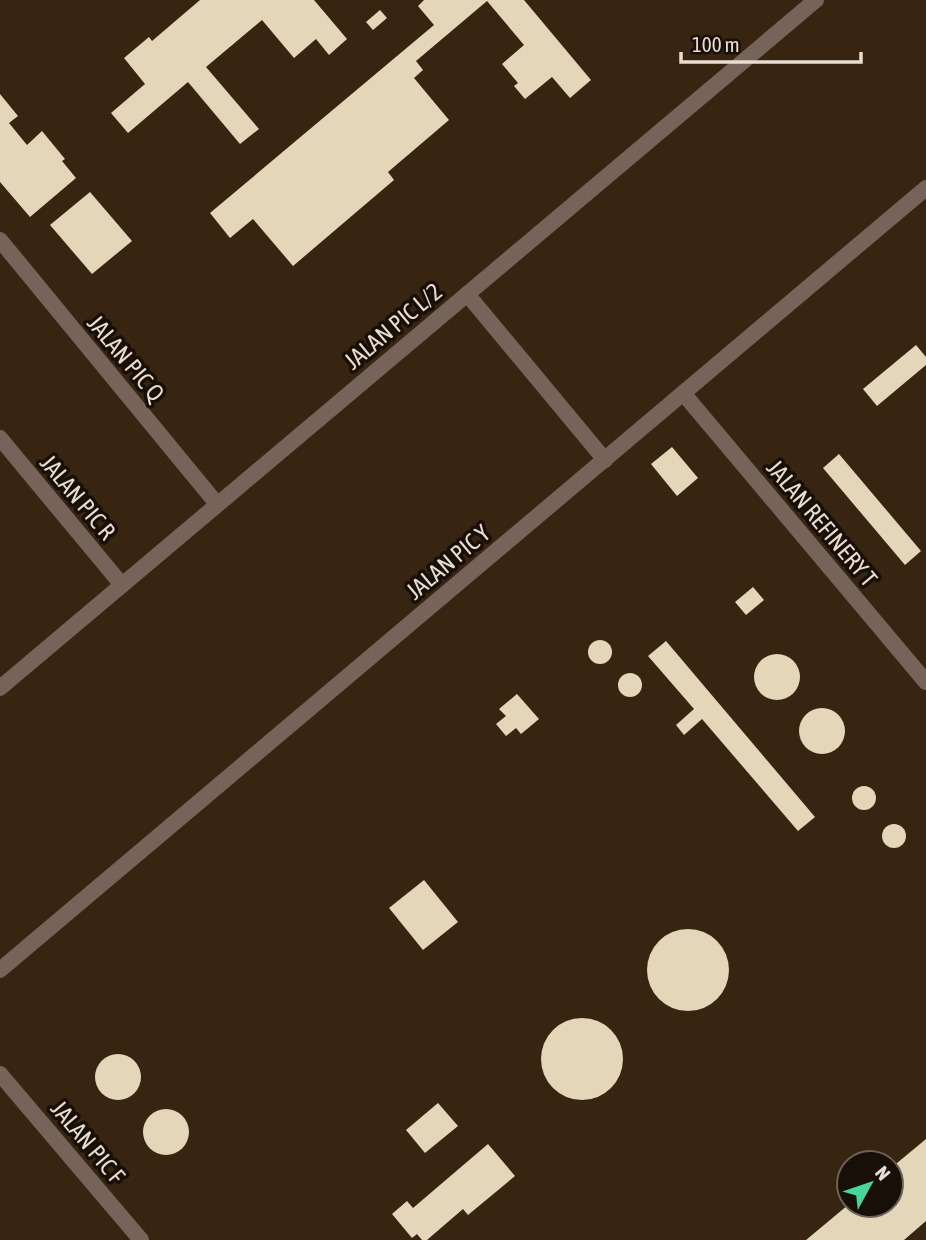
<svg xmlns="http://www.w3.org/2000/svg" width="926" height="1240" viewBox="0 0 926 1240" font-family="'Asap Condensed',sans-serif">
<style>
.building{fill:#e4d6b8}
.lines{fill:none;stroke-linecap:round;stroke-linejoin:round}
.minor{stroke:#76635a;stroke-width:16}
.labels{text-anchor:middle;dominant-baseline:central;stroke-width:7;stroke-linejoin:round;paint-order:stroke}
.street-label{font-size:24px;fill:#e9dcd0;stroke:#181008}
</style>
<rect width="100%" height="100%" fill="#372511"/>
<g class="building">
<path d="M200,0h114l33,39 -18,16 -13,-16 -22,19 -32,-38 -56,47 53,62 -19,15 -52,-62 -60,51 -17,-20 34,-29 -21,-26 25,-21 3,4z"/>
<path d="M424,0h100l67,80 -21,18 -18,-21 -27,22 -11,-13 4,-3 -16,-19 22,-19 -37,-44 -71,60 7,9 -9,8 35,42 -61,52 6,8 -101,86 -40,-47 -23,19 -20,-25 224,-188 -16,-19z"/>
<path d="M380,10l7,8 -14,12 -7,-8z"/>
<path d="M0,94l18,22 -9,7 18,22 15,-14 23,28 -3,2 14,17 -46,39 -30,-35z"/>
<path d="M90,192l42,49 -40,33 -42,-49z"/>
<path d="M916,345l10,12v8l-49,41 -14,-17z"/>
<path d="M672,447l26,31 -21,18 -26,-32z"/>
<path d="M839,454l82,97 -16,14 -82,-97z"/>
<path d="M753,587l11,13 -18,15 -11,-13z"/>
<circle cx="600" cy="652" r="12"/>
<path d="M666,641l149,176 -17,14 -96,-112 -18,16 -8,-10 18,-16 -46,-53z"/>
<circle cx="777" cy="677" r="23"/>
<circle cx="630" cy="685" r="12"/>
<path d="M517,694l22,25 -18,15 -5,-6 -10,8 -10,-12 10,-8 -7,-7z"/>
<circle cx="822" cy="731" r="23"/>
<circle cx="864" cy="798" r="12"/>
<circle cx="894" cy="836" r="12"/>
<path d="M424,880l34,42 -35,28 -34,-42z"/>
<circle cx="688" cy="970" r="41"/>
<circle cx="582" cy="1059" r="41"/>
<circle cx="118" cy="1077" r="23"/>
<path d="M438,1103l20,23 -33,27 -19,-23z"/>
<circle cx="166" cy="1132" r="23"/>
<path d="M926,1139v82l-22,19h-98l42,-35h43v-37z"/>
<path d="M488,1144l27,32 -47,39 -5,-6 -36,31h-5l-5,-6 -5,4 -20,-24 15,-13 6,7z"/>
</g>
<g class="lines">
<g class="minor">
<path d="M0,240l217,264"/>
<path d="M467,294l138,166"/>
<path d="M683,393l243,289"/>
<path d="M0,438l122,147"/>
<path d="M0,688l816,-688"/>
<path d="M0,970l926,-782"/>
<path d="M0,1074l141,166"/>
</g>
</g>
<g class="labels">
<g class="street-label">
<text transform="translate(393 326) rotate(-40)">JALAN PIC L/2</text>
<text transform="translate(126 358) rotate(50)">JALAN PIC Q</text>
<text transform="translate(78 497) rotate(50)">JALAN PIC R</text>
<text transform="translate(822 523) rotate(50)">JALAN REFINERY T</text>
<text transform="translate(448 562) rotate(-40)">JALAN PIC Y</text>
<text transform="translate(88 1142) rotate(50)">JALAN PIC F</text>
</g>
</g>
<g transform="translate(870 1184) rotate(50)"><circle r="33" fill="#181008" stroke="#6c6258" stroke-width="2"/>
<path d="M0-5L12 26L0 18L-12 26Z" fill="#48d49d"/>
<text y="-10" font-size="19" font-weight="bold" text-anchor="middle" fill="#e9dcd0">N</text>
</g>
<path d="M681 52v10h180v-10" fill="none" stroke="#e9dcd0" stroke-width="3.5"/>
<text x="692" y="52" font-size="21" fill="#e9dcd0" stroke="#181008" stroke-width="5" paint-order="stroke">100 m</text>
</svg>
